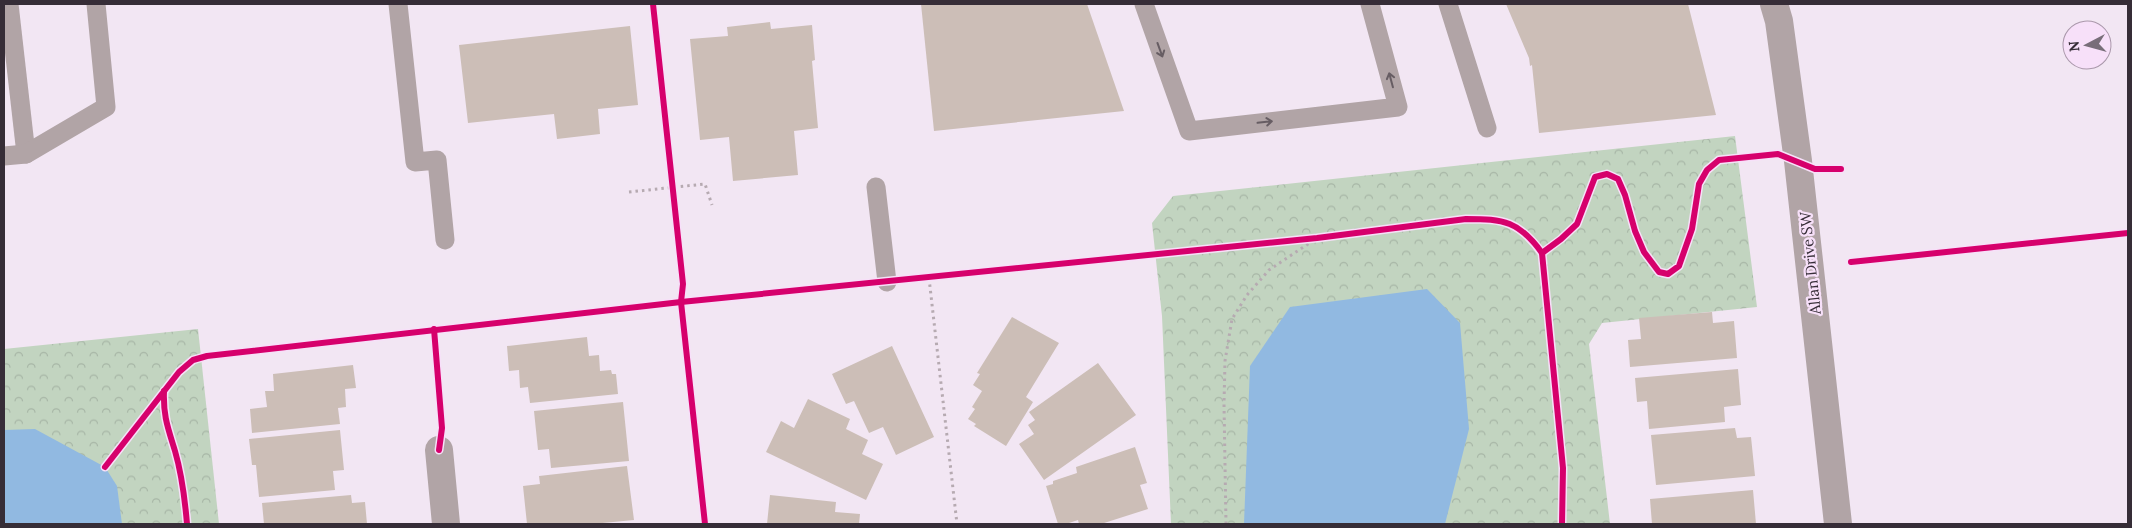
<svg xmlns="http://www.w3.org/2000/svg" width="2132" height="528" viewBox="0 0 2132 528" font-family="Lora,serif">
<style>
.park{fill:url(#park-crowns)}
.water{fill:#91b9e1}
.building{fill:#ccbeb7}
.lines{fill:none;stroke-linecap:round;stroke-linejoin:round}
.path{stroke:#b6aab1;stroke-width:3;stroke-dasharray:2.5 4;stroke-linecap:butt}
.service{stroke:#b1a4a6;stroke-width:19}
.minor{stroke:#b1a4a6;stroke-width:28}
.tertiary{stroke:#b1a4a6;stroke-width:28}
.cycleway-casing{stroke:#f7e0f9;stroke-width:9}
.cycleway{stroke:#d6006c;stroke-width:6}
.oneway{stroke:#675d63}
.labels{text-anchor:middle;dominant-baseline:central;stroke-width:4.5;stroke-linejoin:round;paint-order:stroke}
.street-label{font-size:15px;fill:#362d37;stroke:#f7e0f9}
</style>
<defs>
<pattern id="park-crowns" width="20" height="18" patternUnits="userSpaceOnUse" patternTransform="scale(1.25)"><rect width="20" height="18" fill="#c2d4c0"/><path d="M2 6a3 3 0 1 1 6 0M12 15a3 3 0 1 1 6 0" fill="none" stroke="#a7b6a6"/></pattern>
</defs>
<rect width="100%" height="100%" fill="#f2e6f3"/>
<g class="park">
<path d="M1735,136l22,171 -155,16 -13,21 21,180h-439l-9,-208 -10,-93 21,-27z"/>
<path d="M198,329l21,195h-215v-175z"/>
</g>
<g class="water">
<path d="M1427,289l33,34 9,106 -24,95h-201l6,-158 40,-59z"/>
<path d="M35,429l70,38 12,19 5,38h-118v-94z"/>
</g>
<g class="building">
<path d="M921,4h166l37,107 -190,20z"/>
<path d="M1506,4h182l28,111 -177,18 -7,-68 -2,1 -1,-8z"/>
<path d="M770,22l1,7 41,-4 3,35 -3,1 6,67 -24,3 4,44 -65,6 -4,-44 -29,3 -10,-101 38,-3 -1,-9z"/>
<path d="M630,26l8,79 -40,4 2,25 -43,5 -3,-25 -86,9 -9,-78z"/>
<path d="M1712,312l1,11 21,-2 3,37 -107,9 -2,-27 13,-1 -2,-21z"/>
<path d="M1012,317l47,26 -33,54 7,5 -27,44 -32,-20 2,-2 -8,-5 7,-10 -3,-2 10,-16 -9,-6 7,-11 -3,-1z"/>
<path d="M587,337l2,19 10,-1 1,16 11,-1 1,4h4l2,20 -88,9 -2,-16 -8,1 -1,-18 -10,1 -2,-25z"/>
<path d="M892,346l42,91 -38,18 -13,-28 -14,6 -15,-32 -8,3 -14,-30z"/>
<path d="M1098,363l38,52 -92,65 -25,-36 15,-10 -6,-9 7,-5 -6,-8z"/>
<path d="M353,365l3,23 -11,1 1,18 -8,1 2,16 -88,9 -2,-24 17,-2 -2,-16h9l-1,-17z"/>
<path d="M1738,369l3,36 -17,2 1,15 -76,7 -2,-28 -10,1 -2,-24z"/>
<path d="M808,399l42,20 -4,10 22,11 -6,14 21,10 -17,36 -100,-48 15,-31 13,7z"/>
<path d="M623,402l6,59 -78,7 -2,-19 -11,1 -4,-39z"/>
<path d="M1735,428l2,10 14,-1 4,39 -99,9 -5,-50z"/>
<path d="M340,430l4,40 -11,1 2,19 -76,7 -3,-32h-4l-3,-26z"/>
<path d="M1135,447l12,36 -7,2 8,24 -47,15h-22l-1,-4 -12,4h-8l-12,-38 7,-2v-3l24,-8 -1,-6z"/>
<path d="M627,466l7,54 -42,4h-65l-4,-38 17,-2 -1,-8z"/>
<path d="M1753,490l3,34h-104l-2,-25z"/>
<path d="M351,495l1,8 13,-1 2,22h-103l-2,-21z"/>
<path d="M770,495l66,7 -1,10 25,2 -1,10h-92z"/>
</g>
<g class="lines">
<g class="path">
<path d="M629,192l76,-8 7,21"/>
<path d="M929,278l28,246"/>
<path d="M1226,524l-2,-120 1,-43 7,-42 15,-24 22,-25 48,-32"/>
</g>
<g class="service">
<path d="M9,4l17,150"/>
<path d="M398,4l17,158 22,-2 8,80"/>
<path d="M1144,4l45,127 209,-24 -28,-103"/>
<path d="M1448,4l39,124"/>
<path d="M4,156l22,-2 80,-47 -10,-103"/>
<path d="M876,187l11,95"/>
</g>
<path class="minor" d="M439,450l7,74"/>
<path class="tertiary" d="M1774,4l5,17 19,140 40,363"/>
<g class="cycleway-casing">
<g id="cycleway">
<path d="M653,4l30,280 -2,18 24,222"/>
<path d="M1542,253l19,-14 16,-15 18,-47 12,-3 11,5 7,16 10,36 9,21 15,20 9,2 11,-8 13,-37 7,-45 8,-14 12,-10 59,-6 37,15h26"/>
<path d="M1851,262l277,-29"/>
<path d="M434,329l8,99 -3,22"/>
<path d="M164,391c-1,25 4,37 11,60 7,24 10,49 12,73"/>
<path d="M105,467l74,-95 14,-12 14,-4 474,-54 636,-64 149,-19c38,0 53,2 76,34l21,215 -1,56"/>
</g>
</g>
<use href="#cycleway" class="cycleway"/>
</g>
<defs><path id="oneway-shaft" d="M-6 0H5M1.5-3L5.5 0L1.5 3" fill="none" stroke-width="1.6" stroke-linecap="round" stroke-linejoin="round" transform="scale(1.25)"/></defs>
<g class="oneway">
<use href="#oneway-shaft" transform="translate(1160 50) rotate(70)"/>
<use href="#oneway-shaft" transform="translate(1391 80) rotate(-105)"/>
<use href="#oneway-shaft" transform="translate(1265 122) rotate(-6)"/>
</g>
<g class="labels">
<g class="street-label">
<text transform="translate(1810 263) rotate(-96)">Allan Drive SW</text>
</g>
</g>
<rect width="2132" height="528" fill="none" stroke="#362d37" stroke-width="10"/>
<g transform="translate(2087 45) rotate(264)"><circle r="24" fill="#f7e0f9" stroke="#aa98ab"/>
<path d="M0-4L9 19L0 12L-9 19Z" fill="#786e79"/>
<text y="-8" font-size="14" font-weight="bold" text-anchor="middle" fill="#362d37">N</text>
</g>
</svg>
